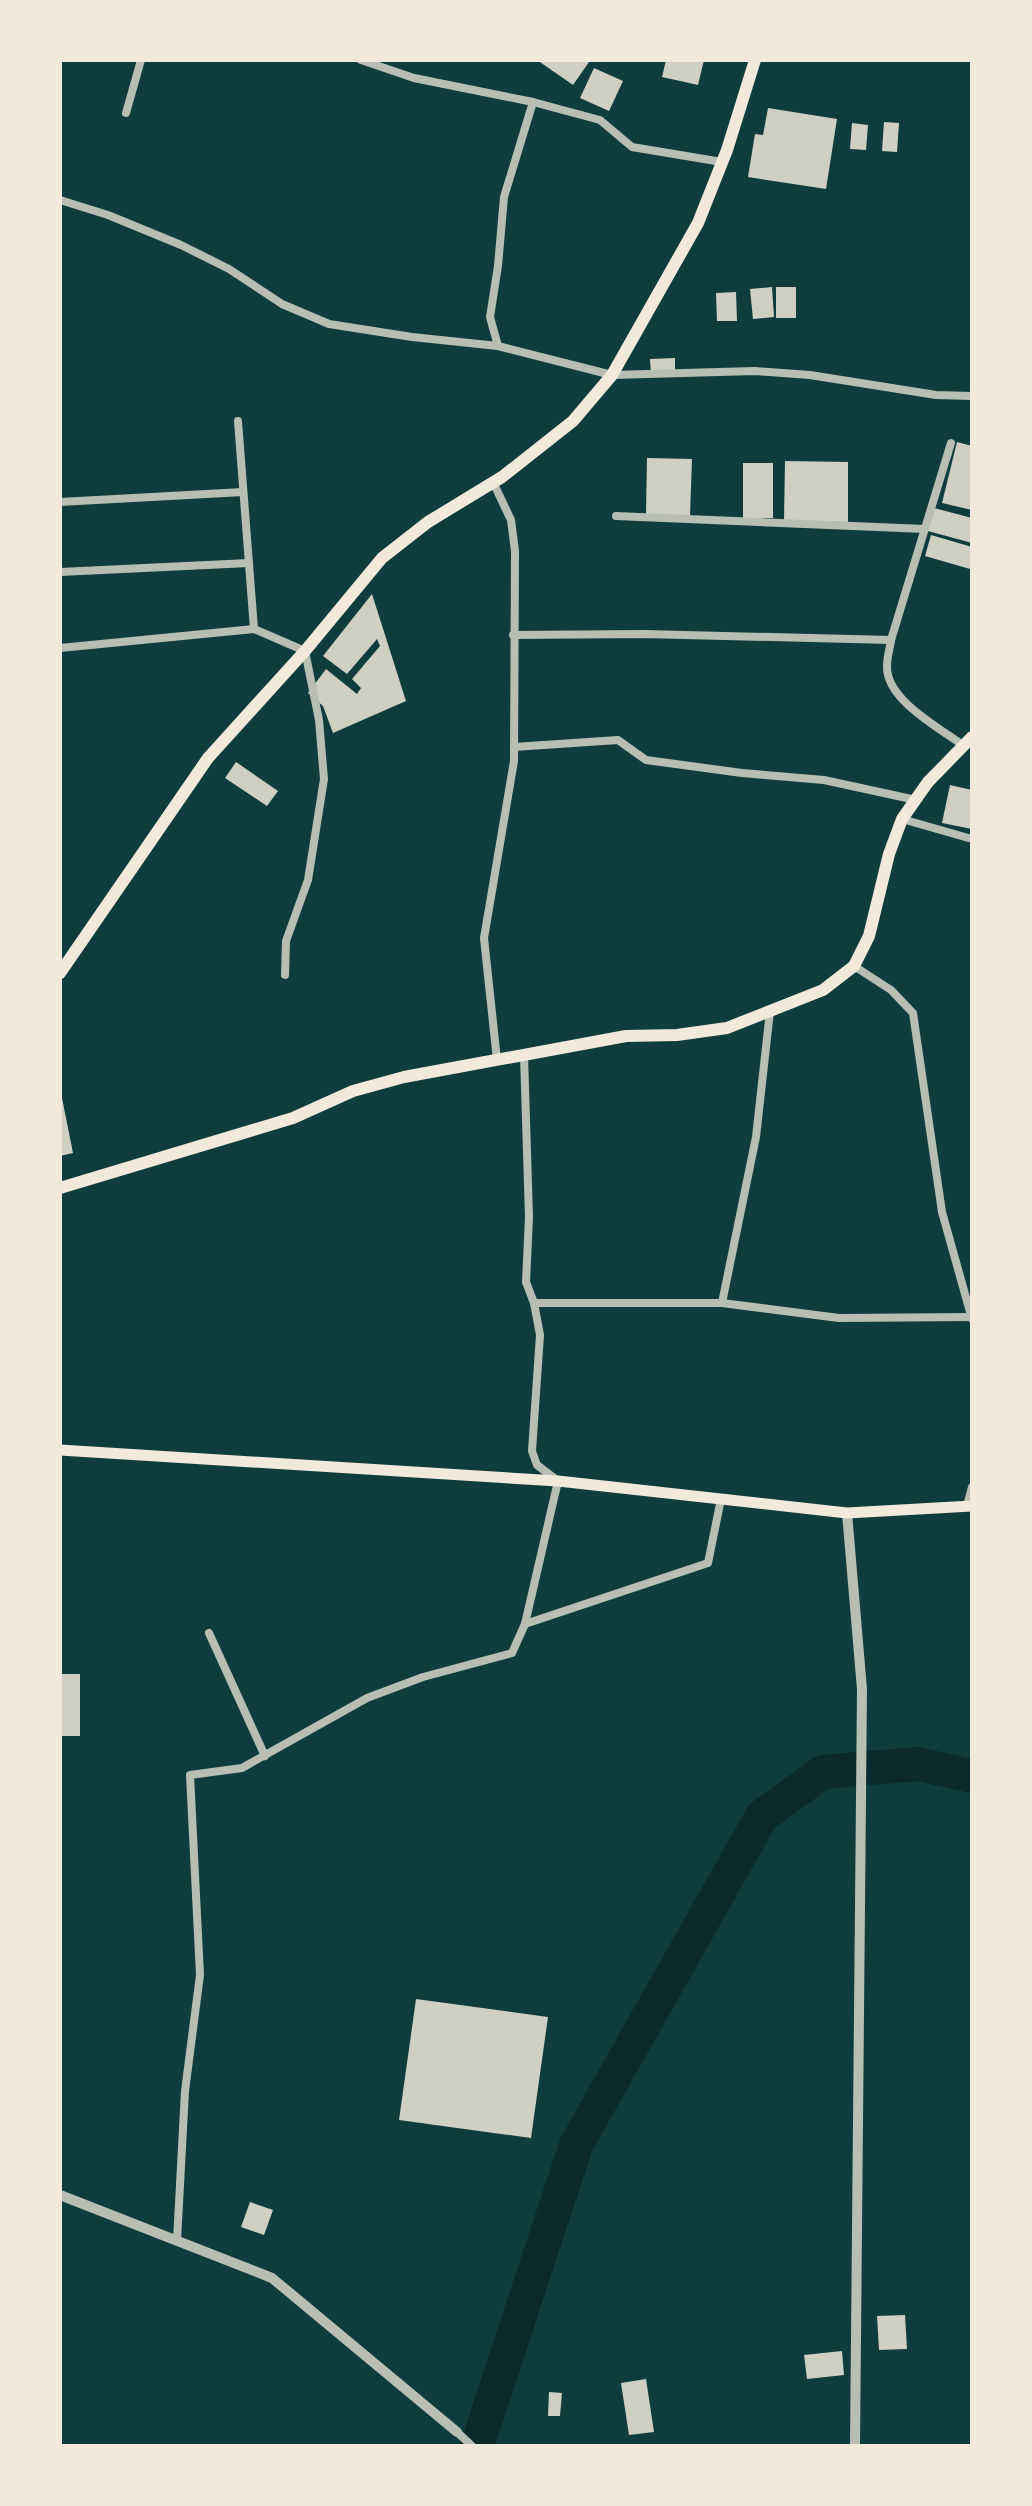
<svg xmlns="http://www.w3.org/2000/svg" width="1032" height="2506" viewBox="0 0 1032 2506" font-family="Helvetica,sans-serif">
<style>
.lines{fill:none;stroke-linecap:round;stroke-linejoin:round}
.river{stroke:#0a2a2b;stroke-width:34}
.building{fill:#cfcfc3}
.minor{stroke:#b8beb3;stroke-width:8}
.tertiary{stroke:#b8beb3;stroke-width:10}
.secondary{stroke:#f1e9da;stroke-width:11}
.primary{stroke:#f1e9da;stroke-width:12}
</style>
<rect width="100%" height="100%" fill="#0f3d3e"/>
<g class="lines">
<path class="river" d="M477,2446l99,-301 186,-329 61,-44 94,-8 55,12"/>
</g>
<g class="building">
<path d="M537,60h49l3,2 -16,23z"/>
<path d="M666,60h38l-6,25 -36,-8z"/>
<path d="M594,68l29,13 -14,30 -29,-13z"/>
<path d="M768,108l69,11 -11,70 -78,-12 7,-43 8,1z"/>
<path d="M884,122l15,1 -2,29 -15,-1z"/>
<path d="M852,123l16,2 -2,25 -16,-1z"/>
<path d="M772,287l2,30 -21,2 -3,-30z"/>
<rect x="776" y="287" width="20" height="31"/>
<path d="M736,292l1,29h-20l-1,-28z"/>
<path d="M675,358v16l-24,1 -1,-16z"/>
<path d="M957,442l15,4v64l-30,-7z"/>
<path d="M647,458l45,1 -2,57 -44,-2z"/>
<path d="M785,461l63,1v60l-64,-1z"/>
<rect x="743" y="463" width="30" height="55"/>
<path d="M934,508l38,10v25l-44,-12z"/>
<path d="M931,535l41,12 -2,22 -45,-13z"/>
<path d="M372,594l34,107 -73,32 -10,-27 -15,-13 18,-24 31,25 4,-6 -9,-9 28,-33 -3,-7 -30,35 -24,-18z"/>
<path d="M236,762l42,29 -11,15 -42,-28z"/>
<path d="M950,785l22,5v39l-30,-6z"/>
<path d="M60,1088l13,65 -13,3z"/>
<rect x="60" y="1674" width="20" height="62"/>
<path d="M416,1999l132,18 -17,121 -132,-18z"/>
<path d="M250,2202l23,8 -9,25 -23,-8z"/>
<path d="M905,2315l2,34 -28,1 -2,-34z"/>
<path d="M842,2351l2,24 -37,4 -3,-24z"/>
<path d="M646,2379l8,53 -25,3 -8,-52z"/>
<path d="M549,2392l13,1 -2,23h-12z"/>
</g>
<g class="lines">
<g class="minor">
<path d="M361,60l53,18 119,24 67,18 32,27 90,15"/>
<path d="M126,113l15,-53"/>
<path d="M60,200l48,15 73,30 48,24 53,35 47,20 83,13 86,9 114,29 143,-4 55,4 126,20 36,1"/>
<path d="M498,346l-8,-29 8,-51 6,-69 29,-95"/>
<path d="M238,421l16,208"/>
<path d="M951,443l-60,197c-1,8 -4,17 -4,26 -1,34 53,62 77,80"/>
<path d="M493,482l18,38 4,31 -1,210 -30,177 13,122"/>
<path d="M60,502l183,-10"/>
<path d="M616,516l309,13"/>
<path d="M60,572l189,-9"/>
<path d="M513,635l131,-1 247,6"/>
<path d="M60,648l194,-19 51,22 14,69 5,59 -16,101 -22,61 -1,34"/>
<path d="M514,747l104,-7 28,20 96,13 82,7 92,20"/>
<path d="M902,819l70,20"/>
<path d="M854,966l37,24 22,23 29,199 30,107"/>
<path d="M534,1303h188l117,15 132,-1"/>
<path d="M722,1303l34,-166 14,-126"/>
<path d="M967,1506l5,-19"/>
<path d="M525,1624l183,-61 13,-64"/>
<path d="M209,1633l56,123"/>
<path d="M177,2241l8,-150 15,-116 -10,-200 52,-7 125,-70 56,-21 89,-24 13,-29 33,-143 -21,-16 -5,-14 8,-116 -6,-32 -8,-21 3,-65 -5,-162"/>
<path d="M457,2432l15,14"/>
</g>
<g class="tertiary">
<path d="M847,1513l15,176 -7,757"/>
<path d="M60,2195l212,83 185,154"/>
</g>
<path class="secondary" d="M60,1450l498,31 289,32 125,-7"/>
<g class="primary">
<path d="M60,973l148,-215 97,-107 77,-93 46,-36 74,-45 71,-56 39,-46 86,-152 29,-73 28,-90"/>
<path d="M60,1188l233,-70 60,-27 51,-14 222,-41 51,-1 50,-7 96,-38 31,-24 15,-30 20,-82 13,-35 26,-37 44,-45"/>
</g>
</g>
<rect width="1032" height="2506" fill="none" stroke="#f1e9da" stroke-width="124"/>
</svg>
